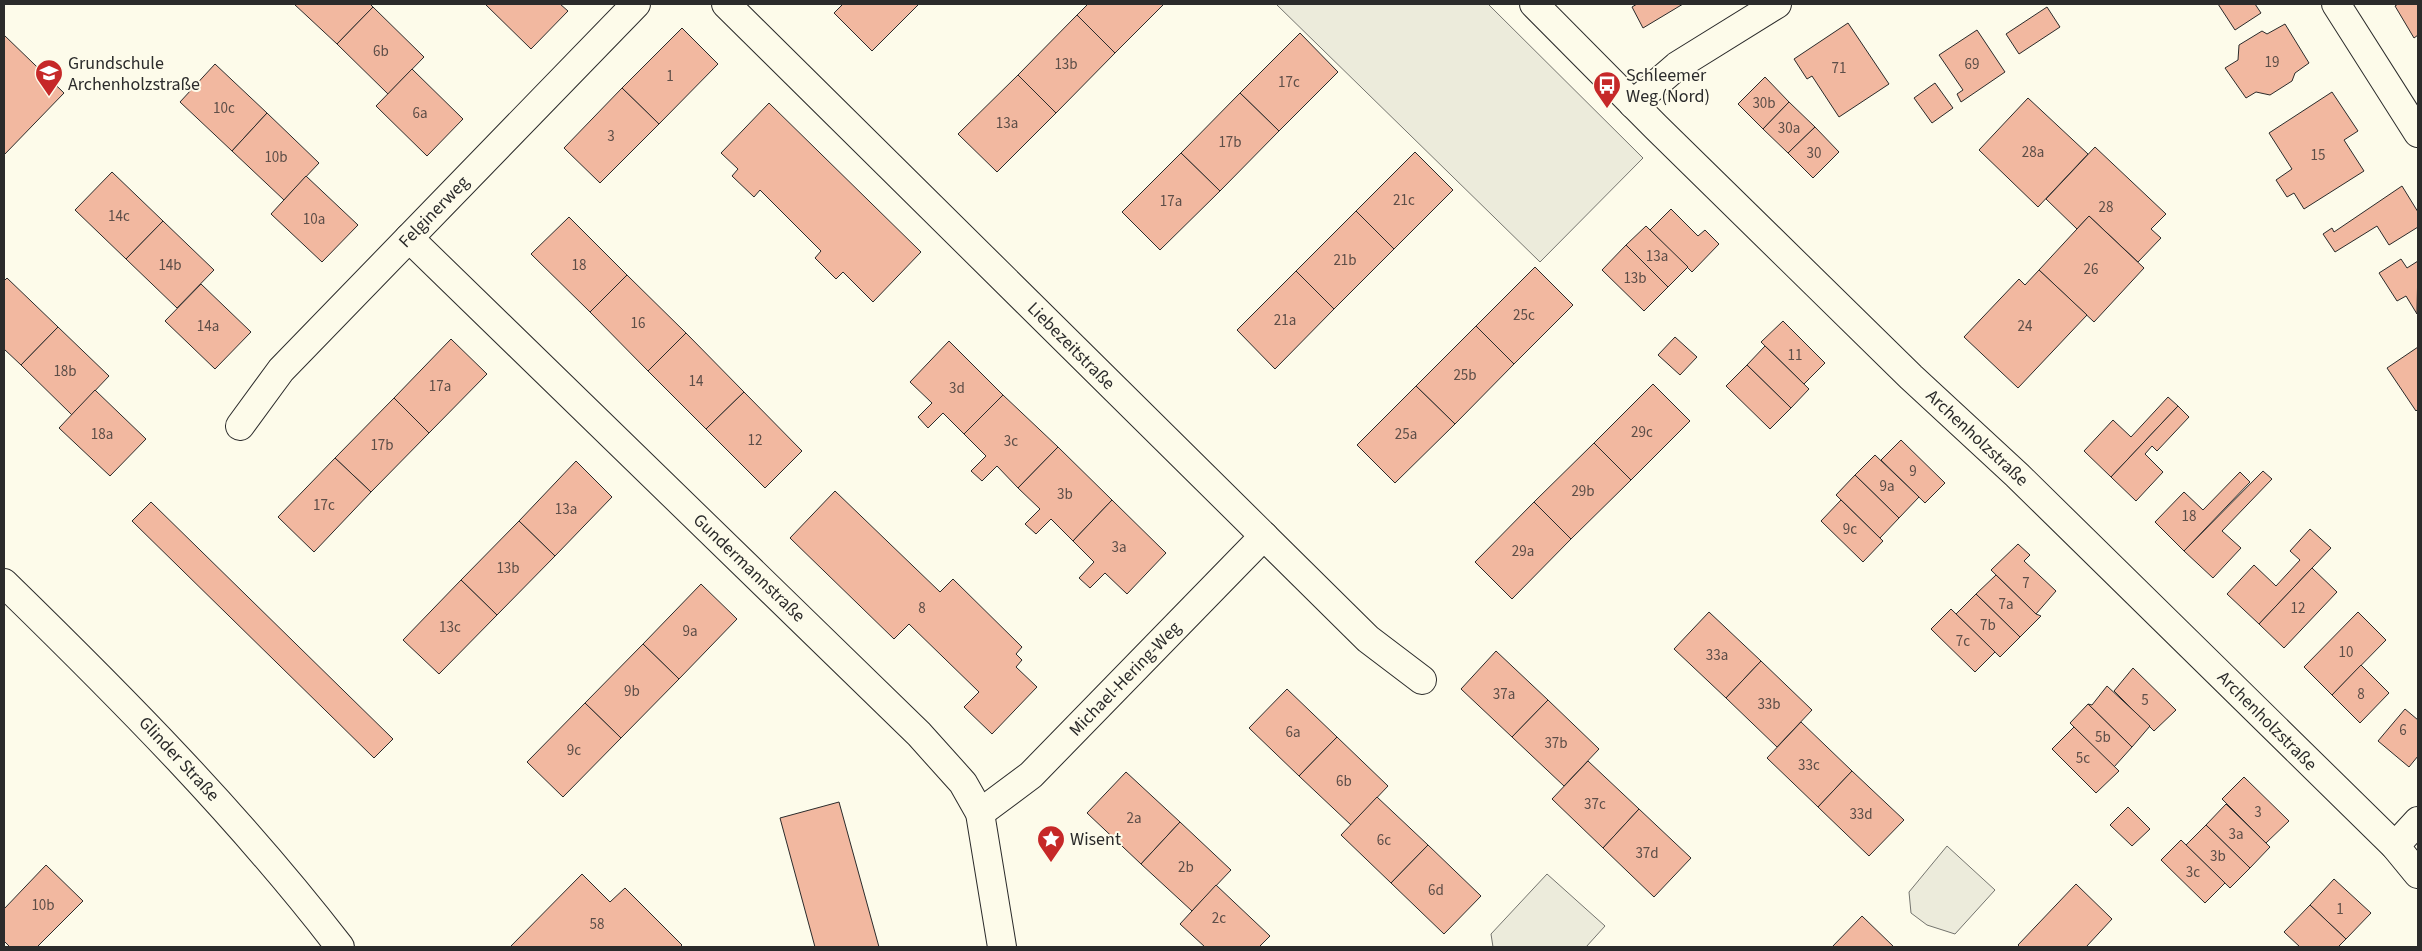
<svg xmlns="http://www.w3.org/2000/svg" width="2422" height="951" viewBox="0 0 2422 951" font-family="'Source Sans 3',sans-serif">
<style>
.green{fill:#ecebdb;stroke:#74746e}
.building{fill:#f2b8a0;stroke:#2b2b2b}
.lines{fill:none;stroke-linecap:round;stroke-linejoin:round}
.minor-casing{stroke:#2b2b2b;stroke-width:30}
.major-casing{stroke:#2b2b2b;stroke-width:30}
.minor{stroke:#fdfbea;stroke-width:28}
.major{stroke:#fdfbea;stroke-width:28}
.labels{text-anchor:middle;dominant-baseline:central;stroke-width:4;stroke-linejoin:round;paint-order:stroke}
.number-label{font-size:15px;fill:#5d4e48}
.poi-label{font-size:18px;fill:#2b2b2b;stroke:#fdfbea;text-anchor:start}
.street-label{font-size:18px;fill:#2b2b2b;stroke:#fdfbea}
</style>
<rect width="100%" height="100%" fill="#fdfbea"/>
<g class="green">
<path d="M1276,4h212l155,154 -103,104z"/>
<path d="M1947,846l48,44 -40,44 -28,-9 -16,-12 -2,-21z"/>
<path d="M1547,874l58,52 -19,21h-93l-2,-13z"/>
</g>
<g class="building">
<path d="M294,4h76l3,3 -36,37z"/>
<path d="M485,4h75l8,7 -37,38z"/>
<path d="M843,4h76l-47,47 -38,-38z"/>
<path d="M1088,4h76l-49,49 -38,-38z"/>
<path d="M1637,4h46l-40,24 -11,-21z"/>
<path d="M2218,4h37l6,9 -26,17z"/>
<path d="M2398,4h20v31l-4,3 -19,-32z"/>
<path d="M373,7l51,50 -36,37 -51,-50z"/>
<path d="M2047,7l13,20 -41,27 -13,-20z"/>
<path d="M1077,15l38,38 -59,60 -38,-38z"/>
<path d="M1848,23l41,61 -50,33 -27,-41 -5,3 -13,-20z"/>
<path d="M2285,24l24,39 -14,10 -3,8 -22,14 -14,-3 -10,6 -21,-30 13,-8 1,-15 23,-14 5,3z"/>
<path d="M682,28l36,36 -59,60 -37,-36z"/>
<path d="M1977,30l28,42 -44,30 -4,-8 6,-4 -24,-35z"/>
<path d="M1300,33l38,39 -59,59 -39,-38z"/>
<path d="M4,35l60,58 -60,62z"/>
<path d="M215,64l52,49 -35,38 -52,-49z"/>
<path d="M412,69l51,50 -36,37 -51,-50z"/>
<path d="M1018,75l38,38 -59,59 -39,-38z"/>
<path d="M1765,77l24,25 -26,27 -25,-25z"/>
<path d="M1935,83l18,25 -21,15 -18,-25z"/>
<path d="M622,88l37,36 -59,59 -36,-35z"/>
<path d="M2332,92l26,39 -14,9 20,31 -60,38 -10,-16 -7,4 -11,-17 16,-11 -23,-36z"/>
<path d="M1240,93l39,38 -59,60 -39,-38z"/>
<path d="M2028,98l60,56 -50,53 -59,-57z"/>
<path d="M1789,102l26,25 -27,26 -25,-24z"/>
<path d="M769,103l152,149 -48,50 -30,-30 -7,7 -21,-21 6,-7 -61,-61 -6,7 -22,-21 6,-7 -17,-16z"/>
<path d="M267,113l52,50 -35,37 -52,-49z"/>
<path d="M1815,127l24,25 -26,26 -25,-25z"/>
<path d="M2095,147l71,67 -15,15 10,9 -23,24 -49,-46 -12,13 -31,-30z"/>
<path d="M1415,152l38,38 -59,59 -38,-38z"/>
<path d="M1181,153l39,38 -60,59 -38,-38z"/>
<path d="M112,172l51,49 -37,38 -51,-49z"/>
<path d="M306,176l52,49 -36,37 -51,-48z"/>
<path d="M2402,186l16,26v15l-29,18 -12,-19 -42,26 -12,-18 9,-6 2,4z"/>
<path d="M1671,209l27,27 7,-6 14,14 -27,28 -42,-42z"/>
<path d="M1356,211l38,38 -60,60 -38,-38z"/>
<path d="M2089,216l55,52 -50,54 -55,-52z"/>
<path d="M569,217l58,58 -37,37 -59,-58z"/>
<path d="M163,221l51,49 -37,38 -51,-49z"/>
<path d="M1646,226l42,41 -20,20 -42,-42z"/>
<path d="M1626,245l42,42 -24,24 -42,-41z"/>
<path d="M2401,259l6,9 11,-7 -1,53 -11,-18 -9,5 -18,-28z"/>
<path d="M1535,267l38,38 -59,59 -38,-38z"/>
<path d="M2039,270l48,45 -69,73 -54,-51 55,-58 6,6z"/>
<path d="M1296,271l38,38 -59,60 -38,-39z"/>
<path d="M627,275l59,58 -38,38 -58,-59z"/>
<path d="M7,278l51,49 -37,38 -17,-16v-68z"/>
<path d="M201,284l50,48 -36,37 -50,-48z"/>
<path d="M1783,321l42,42 -21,21 -43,-42z"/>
<path d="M1476,326l38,38 -59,60 -39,-38z"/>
<path d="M58,327l51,49 -37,39 -51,-50z"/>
<path d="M686,333l58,59 -38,37 -58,-58z"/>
<path d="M1675,337l22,20 -17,18 -22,-20z"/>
<path d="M451,339l36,35 -58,59 -35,-35z"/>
<path d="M949,341l54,54 -39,39 -21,-21 -15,15 -10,-11 14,-14 -22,-21z"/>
<path d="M1765,346l44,43 -18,19 -44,-43z"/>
<path d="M2418,347v62l-2,2 -29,-43z"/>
<path d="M1747,365l44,43 -21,21 -44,-43z"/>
<path d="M1653,384l37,37 -59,59 -37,-37z"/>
<path d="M1416,386l39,38 -60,59 -38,-38z"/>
<path d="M95,390l51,49 -36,37 -51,-48z"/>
<path d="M744,392l58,59 -37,37 -59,-59z"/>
<path d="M1003,395l55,52 -40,41 -21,-22 -15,15 -11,-10 15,-15 -22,-22z"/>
<path d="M2168,397l10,9 -67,71 -27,-26 29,-31 18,17z"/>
<path d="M394,398l35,35 -58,59 -36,-34z"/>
<path d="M2178,406l11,11 -32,34 -5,-5 -7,8 18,18 -27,29 -25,-24z"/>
<path d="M1901,440l44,43 -20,20 -44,-43z"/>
<path d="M1594,443l37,37 -60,59 -37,-37z"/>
<path d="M1058,447l54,53 -39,41 -22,-22 -15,15 -11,-10 15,-15 -22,-21z"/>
<path d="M1875,455l44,42 -20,21 -44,-43z"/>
<path d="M335,458l36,34 -57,60 -36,-35z"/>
<path d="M576,461l36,36 -57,59 -36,-35z"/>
<path d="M2263,471l9,8 -50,52 19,17 -28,30 -29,-27z"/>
<path d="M2240,472l10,10 -66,69 -29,-29 29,-30 19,18z"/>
<path d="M1855,475l44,43 -19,20 -44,-43z"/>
<path d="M835,491l105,101 13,-13 69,68 -6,7 6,6 -6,7 21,20 -45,47 -28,-27 15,-15 -70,-68 -15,15 -104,-101z"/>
<path d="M1112,500l54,53 -39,41 -22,-21 -15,15 -11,-10 15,-16 -21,-21z"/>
<path d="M1841,500l42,41 -20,21 -42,-41z"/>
<path d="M151,502l242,237 -19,19 -242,-237z"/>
<path d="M1534,502l37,37 -59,60 -37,-37z"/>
<path d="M519,521l36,35 -58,59 -36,-35z"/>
<path d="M2310,529l21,19 -72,76 -32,-30 27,-29 22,21 24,-26 -10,-9z"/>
<path d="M2018,544l12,11 -6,6 32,30 -20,23 -45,-44z"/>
<path d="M2312,568l25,24 -53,56 -25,-24z"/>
<path d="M1996,575l40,39 5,2 -21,21 -44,-43z"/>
<path d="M461,580l36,35 -58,59 -36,-34z"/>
<path d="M701,584l36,35 -58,60 -36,-35z"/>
<path d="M1976,594l44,43 -20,20 -44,-43z"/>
<path d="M1951,609l44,43 -20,20 -44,-43z"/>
<path d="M1709,612l52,49 -35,37 -52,-49z"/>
<path d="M2358,612l28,28 -54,55 -28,-28z"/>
<path d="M643,644l36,35 -58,59 -36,-35z"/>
<path d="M1496,651l52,49 -36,37 -51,-48z"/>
<path d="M1761,661l51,49 -35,37 -51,-49z"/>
<path d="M2361,665l28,28 -29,30 -28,-28z"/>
<path d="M2133,668l43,42 -22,21 -40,-40z"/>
<path d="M2107,686l43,40 -18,21 -44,-43 4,1z"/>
<path d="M1287,689l50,48 -38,39 -50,-48z"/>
<path d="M1548,700l51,49 -35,37 -52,-49z"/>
<path d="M585,703l36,35 -58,59 -36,-35z"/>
<path d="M2088,704l44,43 -18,20 -44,-44z"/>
<path d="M2405,709l13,11v36l-9,11 -31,-26z"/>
<path d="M1801,722l51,49 -34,36 -51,-49z"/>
<path d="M2074,727l45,44 -23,22 -44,-44z"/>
<path d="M1337,737l51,49 -37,39 -52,-49z"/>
<path d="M1588,761l51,48 -36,39 -51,-49z"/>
<path d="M1852,771l52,49 -35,36 -51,-49z"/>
<path d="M1126,772l54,50 -39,42 -54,-51z"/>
<path d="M2244,777l45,44 -23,22 -44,-44z"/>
<path d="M1377,797l51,48 -37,38 -50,-48z"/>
<path d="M839,802l40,145h-64l-35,-129z"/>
<path d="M2226,804l44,43 -20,21 -44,-43z"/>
<path d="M2128,807l22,22 -18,17 -22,-21z"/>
<path d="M1639,809l52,49 -37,39 -51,-49z"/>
<path d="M1180,822l51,48 -39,41 -51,-47z"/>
<path d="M2206,825l44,43 -20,20 -44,-43z"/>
<path d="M2181,840l44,43 -20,20 -44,-43z"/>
<path d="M1428,845l53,51 -37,38 -53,-51z"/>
<path d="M46,865l37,36 -46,46h-27l-6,-6v-32z"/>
<path d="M582,874l28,28 15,-14 57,57 -2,2h-170z"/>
<path d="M2334,879l37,34 -25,26 -36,-34z"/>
<path d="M2076,884l36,35 -26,28h-66l-2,-2z"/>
<path d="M1216,885l54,51 -11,11h-54l-25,-23z"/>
<path d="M2310,905l36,34 -8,8h-38l-16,-15z"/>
<path d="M1862,916l32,31h-62z"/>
</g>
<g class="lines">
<g class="minor-casing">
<g id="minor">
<path d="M726,4l642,635 54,41"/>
<path d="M1534,4l122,123 255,250 106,98 378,371 23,28"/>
<path d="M2336,4l82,129"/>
<path d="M1633,104l44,-38 100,-62"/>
<path d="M409,238l510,496 44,49 17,30 22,134"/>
<path d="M240,426l41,-56 355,-366"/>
<path d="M980,813l51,-38 233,-239"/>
<path d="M2395,846l23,-25"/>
</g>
</g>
<g class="major-casing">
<path id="major" d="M4,583c118,115 235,233 336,364"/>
</g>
<use href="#minor" class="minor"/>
<use href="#major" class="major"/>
</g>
<defs>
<g id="school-pin" transform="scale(1.4375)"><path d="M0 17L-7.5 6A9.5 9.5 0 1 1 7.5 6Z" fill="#c62828" stroke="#fdfbea"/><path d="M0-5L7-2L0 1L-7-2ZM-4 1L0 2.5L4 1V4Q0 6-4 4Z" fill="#fff"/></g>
<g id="bus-pin" transform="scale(1.4375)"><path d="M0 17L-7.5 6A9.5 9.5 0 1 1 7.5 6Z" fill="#c62828" stroke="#fdfbea"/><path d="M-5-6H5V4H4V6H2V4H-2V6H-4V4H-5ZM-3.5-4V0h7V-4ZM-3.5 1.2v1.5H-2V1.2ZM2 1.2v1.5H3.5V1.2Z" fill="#fff"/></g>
<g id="sight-pin" transform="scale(1.4375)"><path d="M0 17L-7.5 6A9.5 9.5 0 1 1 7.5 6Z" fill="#c62828" stroke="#fdfbea"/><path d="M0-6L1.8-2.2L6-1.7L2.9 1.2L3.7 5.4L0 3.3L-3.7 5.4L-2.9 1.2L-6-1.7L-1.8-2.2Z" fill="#fff"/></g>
</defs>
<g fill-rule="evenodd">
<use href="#school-pin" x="49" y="73"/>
<use href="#bus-pin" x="1607" y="85"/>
<use href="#sight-pin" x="1051" y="839"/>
</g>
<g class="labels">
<g class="number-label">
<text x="381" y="51">6b</text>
<text x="2272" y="62">19</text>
<text x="1066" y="64">13b</text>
<text x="1972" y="64">69</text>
<text x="1839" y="68">71</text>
<text x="670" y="76">1</text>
<text x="1289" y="82">17c</text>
<text x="1764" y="103">30b</text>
<text x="224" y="108">10c</text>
<text x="420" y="113">6a</text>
<text x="1007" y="123">13a</text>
<text x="1789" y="128">30a</text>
<text x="611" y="136">3</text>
<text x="1230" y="142">17b</text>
<text x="2033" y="152">28a</text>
<text x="1814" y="153">30</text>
<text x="2318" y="155">15</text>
<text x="276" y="157">10b</text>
<text x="1404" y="200">21c</text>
<text x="1171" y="201">17a</text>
<text x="2106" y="207">28</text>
<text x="119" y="216">14c</text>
<text x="314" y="219">10a</text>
<text x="1657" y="256">13a</text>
<text x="1345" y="260">21b</text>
<text x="170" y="265">14b</text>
<text x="579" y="265">18</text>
<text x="2091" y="269">26</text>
<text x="1635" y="278">13b</text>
<text x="1524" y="315">25c</text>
<text x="1285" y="320">21a</text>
<text x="638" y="323">16</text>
<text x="208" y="326">14a</text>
<text x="2025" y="326">24</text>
<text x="1795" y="355">11</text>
<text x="65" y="371">18b</text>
<text x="1465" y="375">25b</text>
<text x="696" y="381">14</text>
<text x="440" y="386">17a</text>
<text x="957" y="388">3d</text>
<text x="1642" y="432">29c</text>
<text x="102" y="434">18a</text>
<text x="1406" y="434">25a</text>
<text x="755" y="440">12</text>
<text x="1011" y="441">3c</text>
<text x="382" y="445">17b</text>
<text x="1913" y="471">9</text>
<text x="1887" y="486">9a</text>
<text x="1583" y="491">29b</text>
<text x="1065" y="494">3b</text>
<text x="324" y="505">17c</text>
<text x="566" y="509">13a</text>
<text x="2189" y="516">18</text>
<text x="1850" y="529">9c</text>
<text x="1119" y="547">3a</text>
<text x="1523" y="551">29a</text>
<text x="508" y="568">13b</text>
<text x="2026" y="583">7</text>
<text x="2006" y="604">7a</text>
<text x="922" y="608">8</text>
<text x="2298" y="608">12</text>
<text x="1988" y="625">7b</text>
<text x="450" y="627">13c</text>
<text x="690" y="631">9a</text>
<text x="1963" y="641">7c</text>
<text x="2346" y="652">10</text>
<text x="1717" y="655">33a</text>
<text x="632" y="691">9b</text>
<text x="1504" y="694">37a</text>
<text x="2361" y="694">8</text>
<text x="2145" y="700">5</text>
<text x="1769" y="704">33b</text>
<text x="2403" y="730">6</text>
<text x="1293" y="732">6a</text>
<text x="2103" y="737">5b</text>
<text x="1556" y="743">37b</text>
<text x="574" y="750">9c</text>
<text x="2083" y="758">5c</text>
<text x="1809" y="765">33c</text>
<text x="1344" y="781">6b</text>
<text x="1595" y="804">37c</text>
<text x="2258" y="812">3</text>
<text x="1861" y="814">33d</text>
<text x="1134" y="818">2a</text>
<text x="2236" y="834">3a</text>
<text x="1384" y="840">6c</text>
<text x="1647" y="853">37d</text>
<text x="2218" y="856">3b</text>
<text x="1186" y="867">2b</text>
<text x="2193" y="872">3c</text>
<text x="1436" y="890">6d</text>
<text x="43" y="905">10b</text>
<text x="2340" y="909">1</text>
<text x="1219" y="918">2c</text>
<text x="597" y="924">58</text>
</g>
<g class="poi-label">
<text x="68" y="63">Grundschule<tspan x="68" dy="21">Archenholzstraße</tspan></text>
<text x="1626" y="75">Schleemer<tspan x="1626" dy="21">Weg (Nord)</tspan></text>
<text x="1070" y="839">Wisent</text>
</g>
<g class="street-label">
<text transform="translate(434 212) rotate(-46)">Felginerweg</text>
<text transform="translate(1071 346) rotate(45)">Liebezeitstraße</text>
<text transform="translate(1977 438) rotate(43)">Archenholzstraße</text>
<text transform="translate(749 568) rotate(44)">Gundermannstraße</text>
<text transform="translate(1125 679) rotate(-46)">Michael-Hering-Weg</text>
<text transform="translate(2267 721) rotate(45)">Archenholzstraße</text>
<text transform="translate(179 759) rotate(47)">Glinder Straße</text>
</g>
</g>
<rect width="2422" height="951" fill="none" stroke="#2b2b2b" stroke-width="10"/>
</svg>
